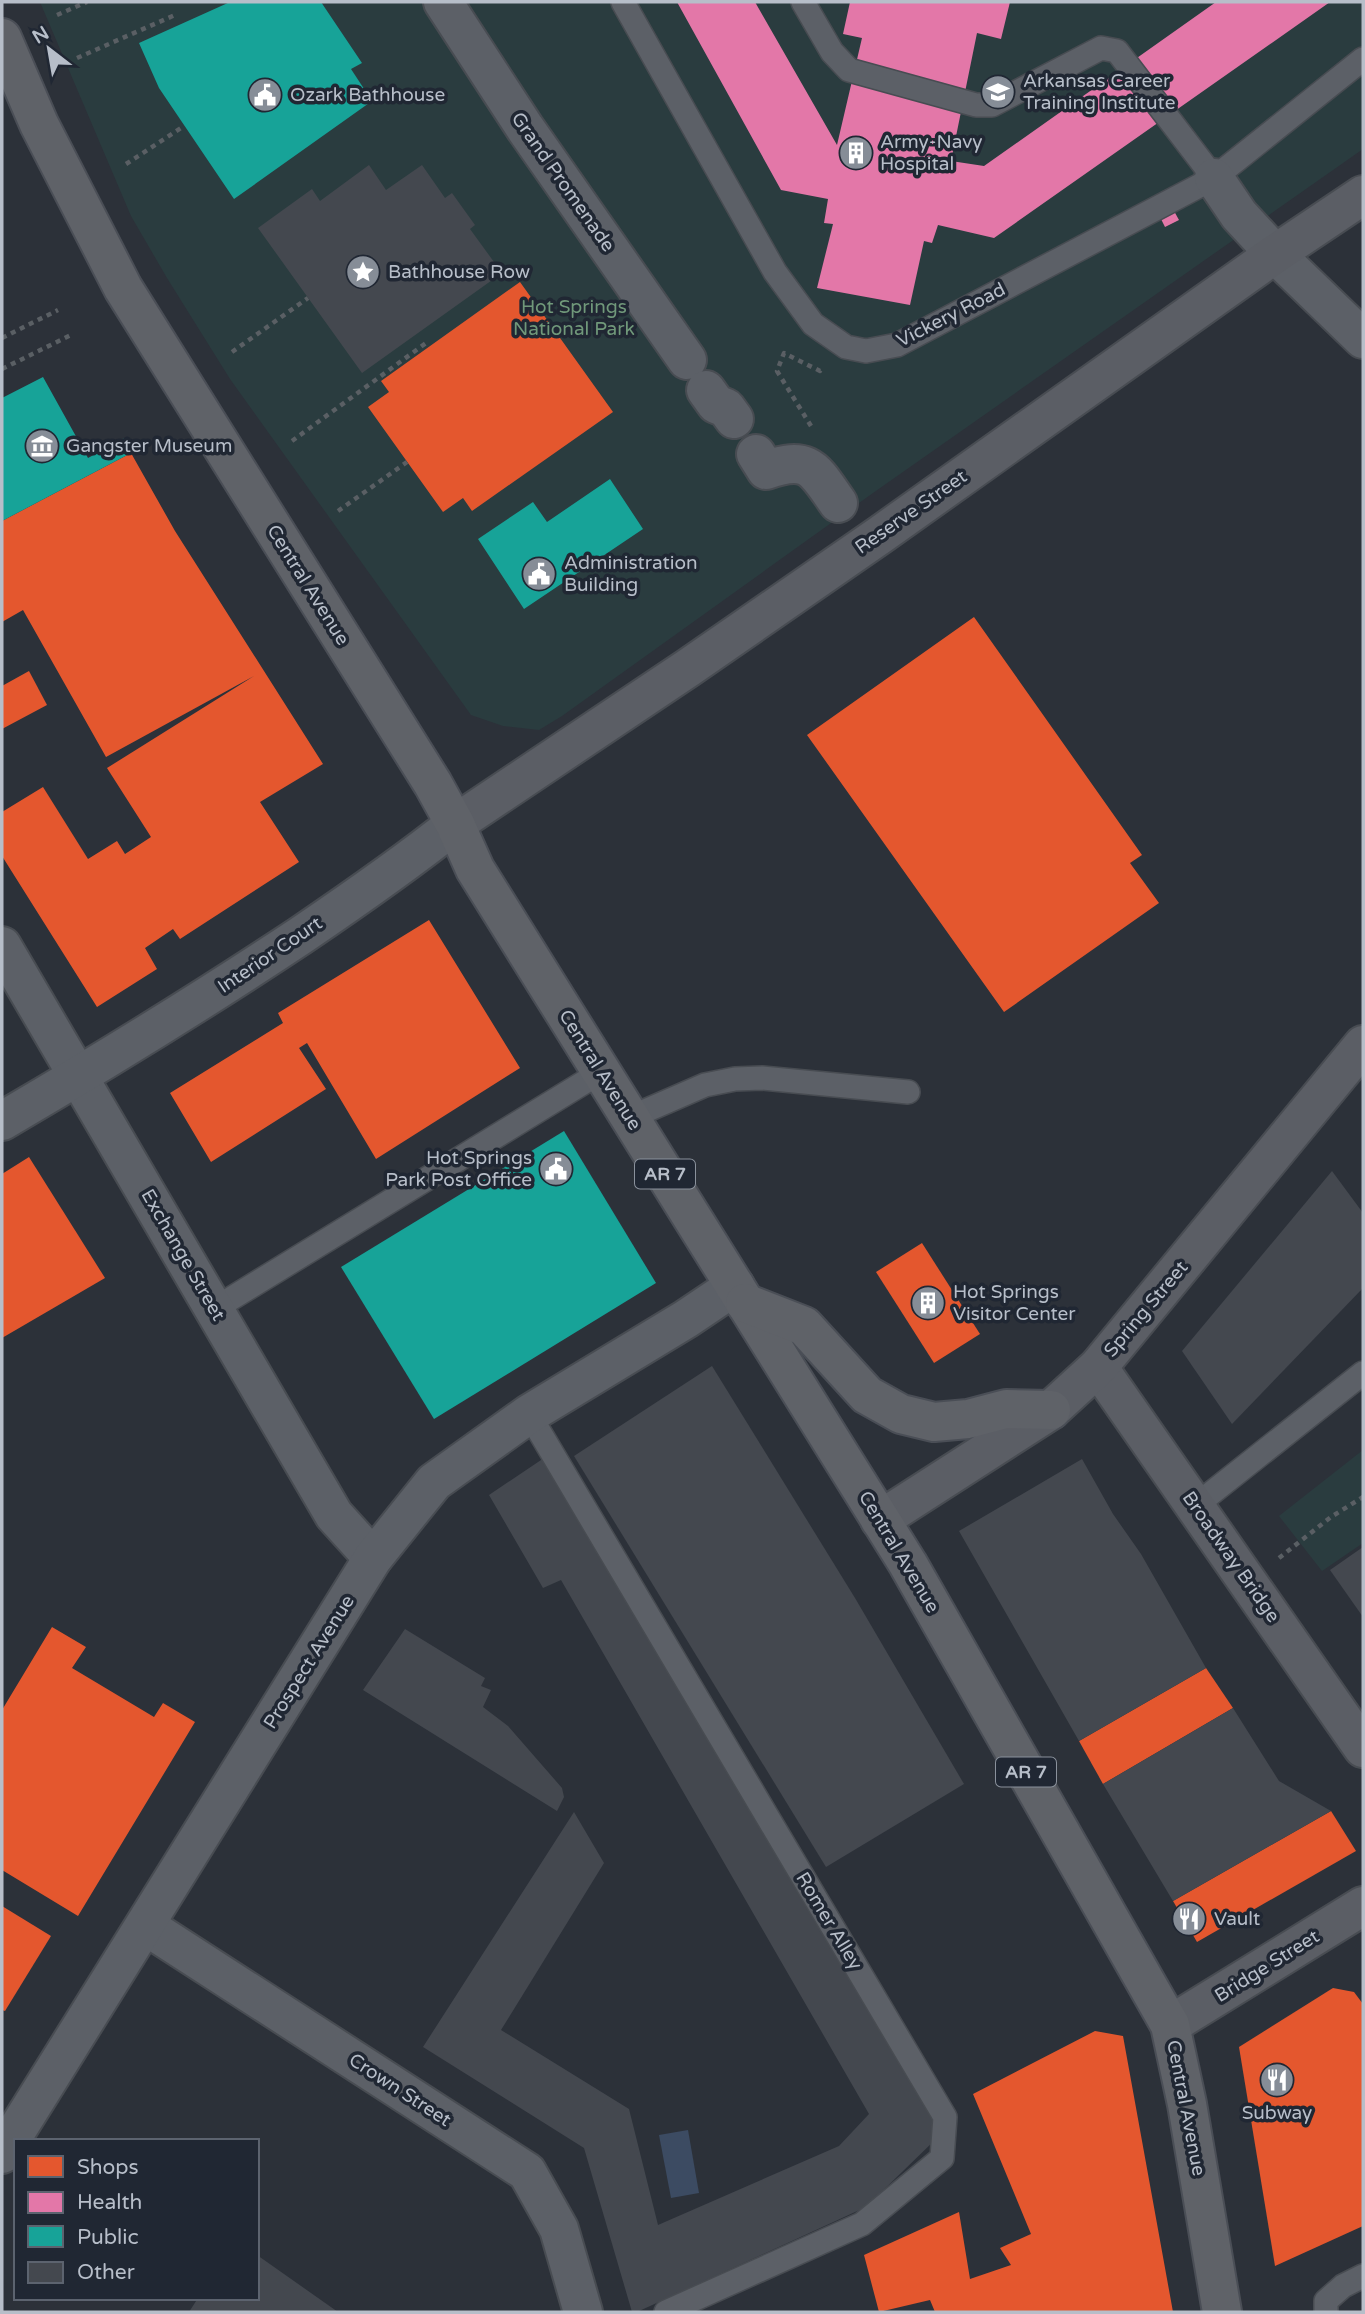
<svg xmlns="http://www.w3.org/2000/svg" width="1365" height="2314" viewBox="0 0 1365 2314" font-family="'Varela Round',sans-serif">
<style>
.green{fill:#2a3c3f}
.water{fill:#3c4b62}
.shops{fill:#e4572e}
.health{fill:#e377a8}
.public{fill:#17a398}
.building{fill:#44484f}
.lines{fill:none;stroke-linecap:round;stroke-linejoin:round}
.lane-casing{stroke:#484c52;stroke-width:26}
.street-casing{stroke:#484c52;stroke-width:42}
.secondary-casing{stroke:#484c52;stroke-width:42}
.primary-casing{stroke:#4a4e56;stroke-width:42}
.path{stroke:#5a5f64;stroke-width:4.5;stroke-dasharray:5 5;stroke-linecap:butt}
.lane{stroke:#5c6067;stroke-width:23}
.street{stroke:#5c6067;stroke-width:38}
.secondary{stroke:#5b5e65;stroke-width:38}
.primary{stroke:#5f6268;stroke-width:38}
.labels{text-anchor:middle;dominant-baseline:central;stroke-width:7;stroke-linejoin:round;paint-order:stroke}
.shield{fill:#202733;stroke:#8a919c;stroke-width:2}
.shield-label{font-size:18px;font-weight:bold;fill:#b7bec9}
.poi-label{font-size:19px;fill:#b7bec9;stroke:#202733;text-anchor:start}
.street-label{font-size:19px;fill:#b7bec9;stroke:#202733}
.park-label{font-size:19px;fill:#70987a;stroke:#202733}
</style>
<rect width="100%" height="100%" fill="#2c3139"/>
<g class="green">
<path d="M40,2h1323v147l-490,344 -311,223 -23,14 -36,-4 -32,-11 -241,-336 -63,-101 -36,-62z"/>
<path d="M1363,1450v93l-41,28 -43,-55z"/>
</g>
<path class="water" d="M688,2130l11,63 -28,5 -12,-63z"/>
<g class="shops">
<path d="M520,282l93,130 -141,99 -9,-13 -20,14 -75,-105 21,-15 -8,-11z"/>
<path d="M131,453l44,78 148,233 -63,38 39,60 -119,77 -7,-10 -28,19 12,21 -60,38 -95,-151v-44l41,-25 45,72 29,-18 8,13 26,-17 -44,-69 147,-92 -148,81 -83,-147 -21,12v-101z"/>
<path d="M974,617l168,238 -12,8 29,40 -155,109 -197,-277z"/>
<path d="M29,671l18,34 -45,24v-43z"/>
<path d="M429,920l91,148 -144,91 -69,-116 -8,5 27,41 -115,73 -41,-69 113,-70 -5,-10z"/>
<path d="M29,1157l76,121 -103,60v-164z"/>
<path d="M922,1243l58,91 -46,29 -58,-91z"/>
<path d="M52,1627l34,20 -14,21 82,49 9,-14 32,19 -117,194 -76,-46v-160z"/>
<path d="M1206,1668l27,40 -130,76 -24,-43z"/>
<path d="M1331,1811l25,40 -159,91 -24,-41z"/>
<path d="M2,1906l49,30 -46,75 -3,-1z"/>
<path d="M1333,1988l21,4 9,12v222l-88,40 -36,-219z"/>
<path d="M1095,2031l28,5 50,276h-238l-5,-12 -51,12 -15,-57 95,-43 11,67 41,-14 -11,-17 31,-14 -58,-140z"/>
</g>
<g class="health">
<path d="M677,2h78l82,143 25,-107 -19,-4 7,-32h160l-9,37 -24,-6 -26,128 33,5 232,-164h114l-336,236 -56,-13 -6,18 -8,-2 -14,64 -93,-17 16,-64 -9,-1 4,-24 -47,-9z"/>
<path d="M1174,211l5,9 -14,7 -4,-8z"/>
</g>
<g class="public">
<path d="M230,2h91l41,61 -11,6 21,32 -138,98 -75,-111 -20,-45z"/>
<path d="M43,377l45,81 37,-20 6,15 -129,68v-123z"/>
<path d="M610,479l33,50 -119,80 -46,-70 55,-37 14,20z"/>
<path d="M564,1131l92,152 -222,136 -93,-152z"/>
</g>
<g class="building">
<path d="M369,165l17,25 36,-25 23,33 7,-5 23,32 -5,4 32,44 -140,100 -104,-145 54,-39 8,12z"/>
<path d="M1332,1171l31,42v75l-131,136 -50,-73z"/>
<path d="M712,1366l143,232 109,186 -138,83 -252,-411z"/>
<path d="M544,1458l394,660 -1,20 -71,69 -229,105h-5l-48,-164 -161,-101 151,-235 30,51 -103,167 128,79 29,116 181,-79 30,-32 -308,-534 -18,8 -54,-93z"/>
<path d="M1082,1459l31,55 28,40 65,114 -127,73 -120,-210z"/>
<path d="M1363,1547v70l-33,-47z"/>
<path d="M405,1629l80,49 -4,8 10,4 -8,17 25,19 54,62 2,9 -7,14 -194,-121z"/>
<path d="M1233,1708l46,73 52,30 -158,90 -70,-117z"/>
<path d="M257,2255l81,57h-149l9,-14h59z"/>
</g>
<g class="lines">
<g class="lane-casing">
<g id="lane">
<path d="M623,2l152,270 38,52 33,23 20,4 31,-6 317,-167 149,-119"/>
<path d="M803,2l29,50 17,18 127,35h16l109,-57 16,3 97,127"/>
<path d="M629,1118l76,-33 30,-6 27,-1 146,14"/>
<path d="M214,1309l387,-237"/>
<path d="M529,1414l416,703 -3,41 -80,66 -196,88"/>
<path d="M1195,1506l168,-133"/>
<path d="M1326,2312v-11l17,-15 20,-10"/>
</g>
</g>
<g class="street-casing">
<g id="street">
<path d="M443,2l82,126 162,232"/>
<path d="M1214,178l25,37 36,39 88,85"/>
<path d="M706,390l10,14 10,4 8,11"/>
<path d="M756,454l10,16c44,-15 48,-1 72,33"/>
<path d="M2,946l332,569 39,43"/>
<path d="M2,1121c101,-59 200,-120 298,-185 53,-36 105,-72 155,-112"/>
<path d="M146,1926l381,246 32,57 24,83"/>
<path d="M2,2154l371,-596 61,-76 95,-68 157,-95 49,-33"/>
</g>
</g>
<g class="secondary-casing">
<g id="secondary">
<path d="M455,824l233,-156 192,-133 395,-281 88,-59"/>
<path d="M1098,1367l265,381"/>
<path d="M880,1520l171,-110 47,-43 265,-322"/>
<path d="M1170,2025l193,-119"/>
</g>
</g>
<g class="primary-casing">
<g id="primary">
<path d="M2,38l37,86 84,164 310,496 22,40 20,45 433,695 262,461 17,79 35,208"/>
<path d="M745,1303l59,23 63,69 34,19 33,8 34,-3 38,-10 45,1"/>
</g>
</g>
<g class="path">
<path d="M57,15l30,-13"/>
<path d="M77,58l98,-43"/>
<path d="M126,164l58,-38"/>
<path d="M2,338l56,-28"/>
<path d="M232,352l76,-54"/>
<path d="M2,369l71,-35"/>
<path d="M811,426l-34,-55 7,-18 36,18 2,-3"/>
<path d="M292,441l134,-98"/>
<path d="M338,511l69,-49"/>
<path d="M1279,1558l52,-41 32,-20"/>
</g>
<use href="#lane" class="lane"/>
<use href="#street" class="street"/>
<use href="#secondary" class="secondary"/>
<use href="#primary" class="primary"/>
</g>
<defs>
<g id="university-disc" transform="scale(1.75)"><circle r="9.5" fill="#868d97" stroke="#202733"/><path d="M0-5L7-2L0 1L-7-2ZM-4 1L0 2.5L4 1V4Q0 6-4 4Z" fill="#fff"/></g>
<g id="civic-disc" transform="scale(1.75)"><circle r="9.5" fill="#868d97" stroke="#202733"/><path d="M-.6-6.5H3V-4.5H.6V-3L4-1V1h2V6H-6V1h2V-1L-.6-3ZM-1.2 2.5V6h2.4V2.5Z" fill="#fff"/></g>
<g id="building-disc" transform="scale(1.75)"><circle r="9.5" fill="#868d97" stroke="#202733"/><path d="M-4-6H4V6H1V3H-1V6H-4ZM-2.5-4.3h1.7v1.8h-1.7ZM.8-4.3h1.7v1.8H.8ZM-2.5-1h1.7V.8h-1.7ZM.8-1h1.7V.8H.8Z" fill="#fff"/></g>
<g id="sight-disc" transform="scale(1.75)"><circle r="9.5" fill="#868d97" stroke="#202733"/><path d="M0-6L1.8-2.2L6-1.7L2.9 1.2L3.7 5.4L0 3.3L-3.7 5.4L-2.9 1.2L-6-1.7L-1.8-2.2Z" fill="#fff"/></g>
<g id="museum-disc" transform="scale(1.75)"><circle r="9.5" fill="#868d97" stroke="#202733"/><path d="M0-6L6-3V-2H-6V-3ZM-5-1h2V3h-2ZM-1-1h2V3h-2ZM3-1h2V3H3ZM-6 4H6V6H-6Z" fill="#fff"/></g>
<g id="restaurant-disc" transform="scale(1.75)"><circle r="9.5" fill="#868d97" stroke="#202733"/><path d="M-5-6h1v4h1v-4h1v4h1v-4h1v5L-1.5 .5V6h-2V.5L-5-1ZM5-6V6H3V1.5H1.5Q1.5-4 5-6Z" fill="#fff"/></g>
</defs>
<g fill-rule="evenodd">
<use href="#university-disc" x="998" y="92"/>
<use href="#civic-disc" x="265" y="95"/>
<use href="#building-disc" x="856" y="153"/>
<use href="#sight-disc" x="363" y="272"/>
<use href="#museum-disc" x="42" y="446"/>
<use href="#civic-disc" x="539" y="574"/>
<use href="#civic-disc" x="556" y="1169"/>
<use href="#building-disc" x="928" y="1303"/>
<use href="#restaurant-disc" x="1189" y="1919"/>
<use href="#restaurant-disc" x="1277" y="2080"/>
</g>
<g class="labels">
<g class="shield">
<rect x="635" y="1159.5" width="60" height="29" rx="5"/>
<rect x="996" y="1757.5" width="60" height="29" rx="5"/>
</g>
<g class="shield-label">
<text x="665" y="1174">AR 7</text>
<text x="1026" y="1772">AR 7</text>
</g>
<g class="poi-label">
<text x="1023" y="81">Arkansas Career<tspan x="1023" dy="22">Training Institute</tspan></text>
<text x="290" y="95">Ozark Bathhouse</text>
<text x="880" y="142">Army-Navy<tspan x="880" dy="22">Hospital</tspan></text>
<text x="388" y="272">Bathhouse Row</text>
<text x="66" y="446">Gangster Museum</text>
<text x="564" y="563">Administration<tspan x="564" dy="22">Building</tspan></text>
<text x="532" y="1158" text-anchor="end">Hot Springs<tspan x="532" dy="22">Park Post Office</tspan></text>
<text x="953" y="1292">Hot Springs<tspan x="953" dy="22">Visitor Center</tspan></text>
<text x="1214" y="1919">Vault</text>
<text x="1277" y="2113" text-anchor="middle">Subway</text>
</g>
<g class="street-label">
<text transform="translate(563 182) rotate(55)">Grand Promenade</text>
<text transform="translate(951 315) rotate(-27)">Vickery Road</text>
<text transform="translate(911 512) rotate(-35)">Reserve Street</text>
<text transform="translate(308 585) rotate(58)">Central Avenue</text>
<text transform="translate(270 955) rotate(-34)">Interior Court</text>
<text transform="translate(600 1070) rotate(58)">Central Avenue</text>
<text transform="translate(183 1255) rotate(60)">Exchange Street</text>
<text transform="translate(1146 1309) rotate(-50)">Spring Street</text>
<text transform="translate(899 1552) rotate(59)">Central Avenue</text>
<text transform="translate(1231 1557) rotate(55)">Broadway Bridge</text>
<text transform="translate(309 1662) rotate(-58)">Prospect Avenue</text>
<text transform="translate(829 1921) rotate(59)">Romer Alley</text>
<text transform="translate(1267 1966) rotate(-32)">Bridge Street</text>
<text transform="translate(400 2090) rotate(33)">Crown Street</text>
<text transform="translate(1186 2108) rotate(79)">Central Avenue</text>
</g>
<g class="park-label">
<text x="574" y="307">Hot Springs<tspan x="574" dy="22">National Park</tspan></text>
</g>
</g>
<rect width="1365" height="2314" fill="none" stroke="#b7bec9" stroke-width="7"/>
<rect x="14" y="2139" width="245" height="161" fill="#202733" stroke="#5c636f" stroke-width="2"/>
<rect x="28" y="2156" width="35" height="21" fill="#e4572e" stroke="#5c636f" stroke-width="2"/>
<text x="77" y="2174" font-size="21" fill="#b7bec9">Shops</text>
<rect x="28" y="2192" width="35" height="21" fill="#e377a8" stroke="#5c636f" stroke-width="2"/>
<text x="77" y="2209" font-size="21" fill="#b7bec9">Health</text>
<rect x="28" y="2226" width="35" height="21" fill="#17a398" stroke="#5c636f" stroke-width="2"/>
<text x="77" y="2244" font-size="21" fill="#b7bec9">Public</text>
<rect x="28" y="2262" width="35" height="21" fill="#44484f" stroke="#5c636f" stroke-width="2"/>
<text x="77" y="2279" font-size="21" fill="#b7bec9">Other</text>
<g transform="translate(49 49) rotate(329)" stroke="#202733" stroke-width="5" paint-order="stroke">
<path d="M0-5L12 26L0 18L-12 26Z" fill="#b7bec9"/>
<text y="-10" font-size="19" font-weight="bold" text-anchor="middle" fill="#b7bec9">N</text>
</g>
</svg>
